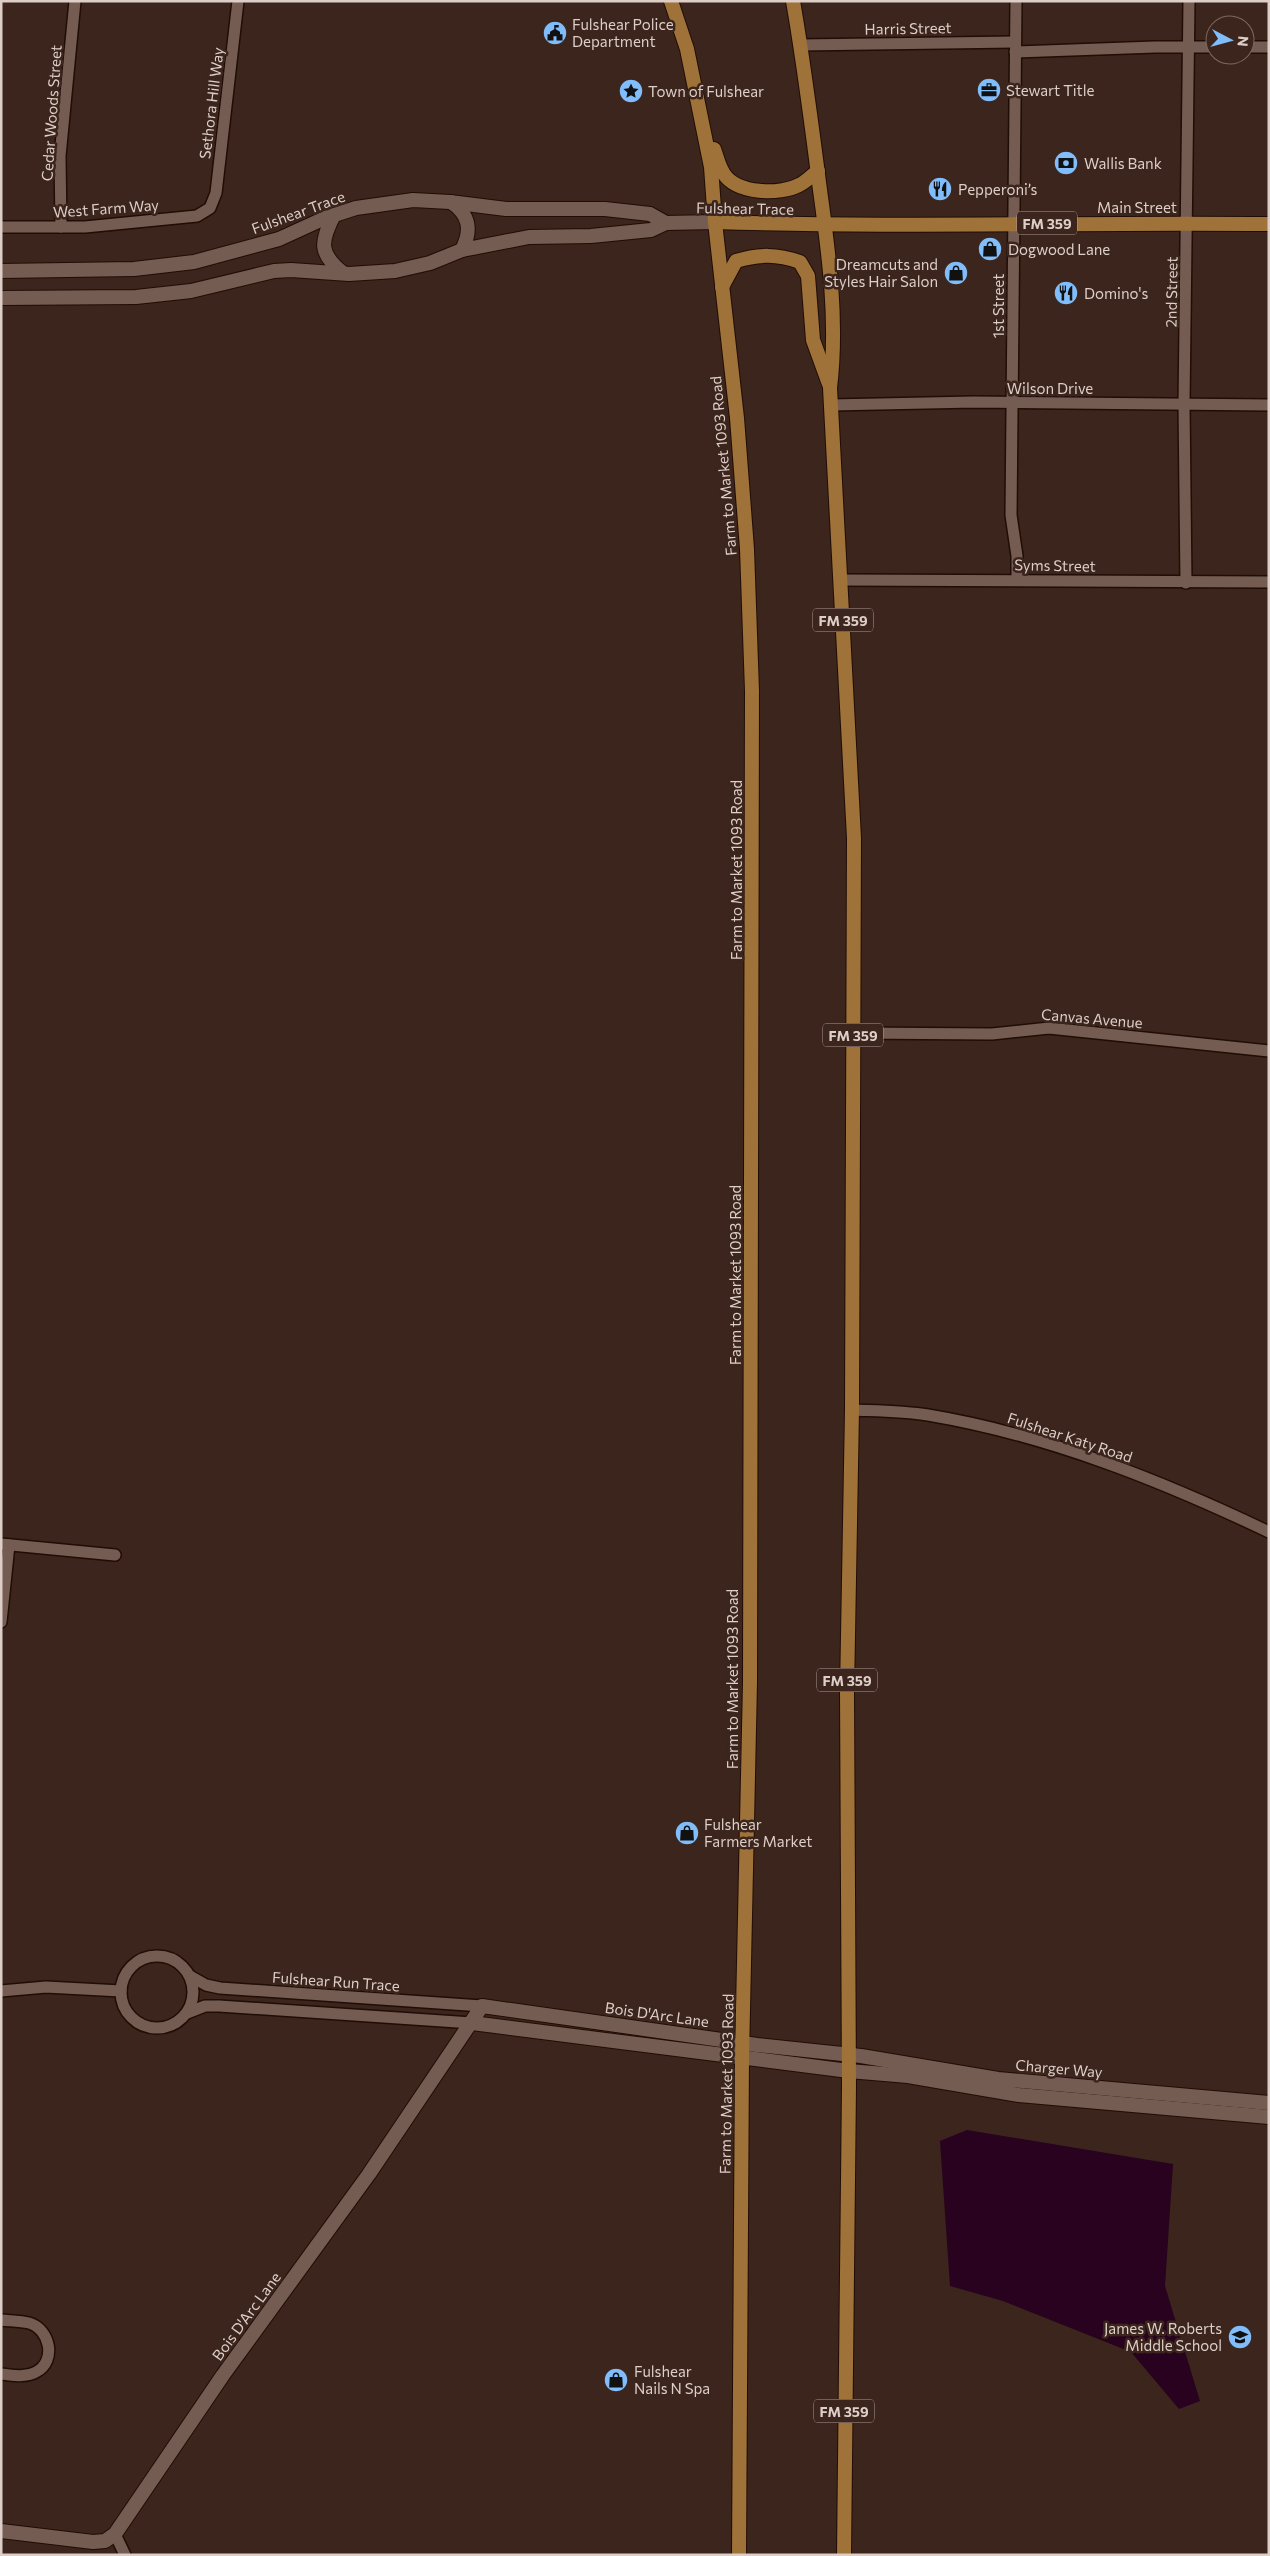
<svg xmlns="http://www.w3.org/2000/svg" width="1270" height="2556" viewBox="0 0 1270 2556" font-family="Commissioner,sans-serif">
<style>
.water{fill:#28021e}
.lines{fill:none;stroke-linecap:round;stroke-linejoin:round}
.minor-casing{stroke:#210d06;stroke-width:14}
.tertiary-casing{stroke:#210d06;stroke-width:16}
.primary-casing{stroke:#210d06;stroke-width:16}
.minor{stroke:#755c52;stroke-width:11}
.tertiary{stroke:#755c52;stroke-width:14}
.primary{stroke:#9e7239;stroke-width:14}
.labels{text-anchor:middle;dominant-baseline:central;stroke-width:5;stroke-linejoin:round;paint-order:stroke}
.shield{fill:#3b251c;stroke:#ac9b94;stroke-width:1}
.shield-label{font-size:14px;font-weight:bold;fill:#ddcec8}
.poi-label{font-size:15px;fill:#ddcec8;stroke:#3b251c;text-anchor:start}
.street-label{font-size:15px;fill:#ddcec8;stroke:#3b251c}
</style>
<rect width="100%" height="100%" fill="#3b251c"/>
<path class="water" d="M967,2130l206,34 -8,122 35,115 -21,8 -48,-57 -128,-51 -53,-15 -10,-145z"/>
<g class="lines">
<g class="minor-casing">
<g id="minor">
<path d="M1016,1l-5,514 6,41v24"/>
<path d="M800,45l215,-3"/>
<path d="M1245,47h24"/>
<path d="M1015,52l140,-5h60"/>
<path d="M1,227h84l112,-11 13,-8 6,-15 22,-192"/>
<path d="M61,227l-1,-71 15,-155"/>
<path d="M831,405l143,-3 295,3"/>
<path d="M840,580l429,2"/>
<path d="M1186,583l-2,-179 5,-403"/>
<path d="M853,1033l139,1 57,-6 220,23"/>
<path d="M852,1410c25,1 51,1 76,5 119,20 232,65 341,117"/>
<path d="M1,1544l114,11"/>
<path d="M1,1622l8,-77"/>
<circle cx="157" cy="1992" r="36"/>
<path d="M190,1976l16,9 14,3 262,18"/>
<path d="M1,1991l45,-4 75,4"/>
<path d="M187,2013l18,-7h14l253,17"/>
<path d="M1,2320c9,1 19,1 28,3 21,6 28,38 7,49 -11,6 -23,3 -35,2"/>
<path d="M115,2534l10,21"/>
</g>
</g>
<g class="tertiary-casing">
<g id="tertiary">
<path d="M451,202c19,13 21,28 11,48"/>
<path d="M334,215c-14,27 -15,39 9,58"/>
<path d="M1,271l133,-2 60,-7 85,-23 46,-21 31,-10 57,-8 37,2 56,7h99l45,5 16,9"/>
<path d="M1,298l135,-1 55,-6 83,-20 17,-1 58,4 46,-3 35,-8 32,-13 67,-13 62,-1 60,-6 15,-7 49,-1"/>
<path d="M472,2023l377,48 59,5 111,19 250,22"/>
<path d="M1,2531l92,11 12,-1 10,-7 108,-159 146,-201 113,-168 275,39 104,11 137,23 271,24"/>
</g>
</g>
<g class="primary-casing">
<g id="primary">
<path d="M671,1l16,48 24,118 4,55 22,196 10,131 5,142 -2,991 -8,375 -3,498"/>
<path d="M793,1c11,63 19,126 27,189 9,65 18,132 10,198l24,450 -2,572 -5,282 2,394 -5,469"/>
<path d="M714,149c3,8 5,18 10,25 13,20 56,21 75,11 7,-3 13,-10 19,-14"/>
<path d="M715,222c184,6 369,0 554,2"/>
<path d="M722,287l14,-26c23,-7 41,-7 64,1l8,14 5,64 16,44"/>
</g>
</g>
<use href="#minor" class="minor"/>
<use href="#tertiary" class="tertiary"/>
<use href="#primary" class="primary"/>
</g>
<defs>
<g id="civic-disc" transform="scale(1.25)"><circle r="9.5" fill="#80bdfa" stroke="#3b251c"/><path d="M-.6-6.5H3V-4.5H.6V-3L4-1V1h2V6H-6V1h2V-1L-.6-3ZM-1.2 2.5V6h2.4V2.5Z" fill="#111"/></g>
<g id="office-disc" transform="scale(1.25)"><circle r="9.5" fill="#80bdfa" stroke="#3b251c"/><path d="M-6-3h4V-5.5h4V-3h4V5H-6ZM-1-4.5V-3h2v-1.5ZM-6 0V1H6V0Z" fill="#111"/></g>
<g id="sight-disc" transform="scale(1.25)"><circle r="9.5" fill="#80bdfa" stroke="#3b251c"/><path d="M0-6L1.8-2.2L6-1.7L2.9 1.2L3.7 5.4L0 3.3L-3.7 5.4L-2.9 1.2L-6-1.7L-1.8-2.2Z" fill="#111"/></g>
<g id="bank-disc" transform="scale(1.25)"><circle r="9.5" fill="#80bdfa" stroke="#3b251c"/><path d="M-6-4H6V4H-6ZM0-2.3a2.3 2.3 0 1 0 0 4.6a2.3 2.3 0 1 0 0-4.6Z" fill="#111"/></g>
<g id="restaurant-disc" transform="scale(1.25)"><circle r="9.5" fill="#80bdfa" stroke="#3b251c"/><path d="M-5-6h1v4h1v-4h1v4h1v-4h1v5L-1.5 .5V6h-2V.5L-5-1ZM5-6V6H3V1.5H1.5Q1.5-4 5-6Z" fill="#111"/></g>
<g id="shop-disc" transform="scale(1.25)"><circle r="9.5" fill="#80bdfa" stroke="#3b251c"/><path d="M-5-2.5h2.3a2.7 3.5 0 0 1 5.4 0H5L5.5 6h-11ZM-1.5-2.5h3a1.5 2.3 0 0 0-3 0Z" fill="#111"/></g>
<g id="school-disc" transform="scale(1.25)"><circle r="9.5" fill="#80bdfa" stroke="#3b251c"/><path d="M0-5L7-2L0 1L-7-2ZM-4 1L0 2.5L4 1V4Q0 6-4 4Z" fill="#111"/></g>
</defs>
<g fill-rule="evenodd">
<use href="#civic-disc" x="555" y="33"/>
<use href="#office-disc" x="989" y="90"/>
<use href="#sight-disc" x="631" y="91"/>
<use href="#bank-disc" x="1066" y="163"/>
<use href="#restaurant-disc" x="940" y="189"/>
<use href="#shop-disc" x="990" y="249"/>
<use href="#shop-disc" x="956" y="273"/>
<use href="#restaurant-disc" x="1066" y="293"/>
<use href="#shop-disc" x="687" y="1833"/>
<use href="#school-disc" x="1240" y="2337"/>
<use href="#shop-disc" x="616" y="2380"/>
</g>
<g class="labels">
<g class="shield">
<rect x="1017" y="211.5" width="60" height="23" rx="4"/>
<rect x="813" y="608.5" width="60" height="23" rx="4"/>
<rect x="823" y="1023.5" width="60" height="23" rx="4"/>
<rect x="817" y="1668.5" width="60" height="23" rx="4"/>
<rect x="814" y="2399.5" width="60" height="23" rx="4"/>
</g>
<g class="shield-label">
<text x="1047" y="223">FM 359</text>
<text x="843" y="620">FM 359</text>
<text x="853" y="1035">FM 359</text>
<text x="847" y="1680">FM 359</text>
<text x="844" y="2411">FM 359</text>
</g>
<g class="poi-label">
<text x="572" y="24">Fulshear Police<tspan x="572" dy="17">Department</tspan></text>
<text x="1006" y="90">Stewart Title</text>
<text x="648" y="91">Town of Fulshear</text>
<text x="1084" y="163">Wallis Bank</text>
<text x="958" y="189">Pepperoni’s</text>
<text x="1008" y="249">Dogwood Lane</text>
<text x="938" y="264" text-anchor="end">Dreamcuts and<tspan x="938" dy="17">Styles Hair Salon</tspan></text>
<text x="1084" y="293">Domino's</text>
<text x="704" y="1824">Fulshear<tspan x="704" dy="17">Farmers Market</tspan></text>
<text x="1222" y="2328" text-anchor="end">James W. Roberts<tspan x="1222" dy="17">Middle School</tspan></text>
<text x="634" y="2371">Fulshear<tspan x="634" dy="17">Nails N Spa</tspan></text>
</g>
<g class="street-label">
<text transform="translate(908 28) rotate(-1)">Harris Street</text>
<text transform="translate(211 103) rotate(-83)">Sethora Hill Way</text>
<text transform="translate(51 113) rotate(-86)">Cedar Woods Street</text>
<text x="1137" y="207">Main Street</text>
<text transform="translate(106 208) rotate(-4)">West Farm Way</text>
<text transform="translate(745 208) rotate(1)">Fulshear Trace</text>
<text transform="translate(298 212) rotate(-20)">Fulshear Trace</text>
<text transform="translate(1171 292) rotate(-89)">2nd Street</text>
<text transform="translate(998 306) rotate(-90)">1st Street</text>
<text x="1050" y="388">Wilson Drive</text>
<text transform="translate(723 466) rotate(-95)">Farm to Market 1093 Road</text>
<text transform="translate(1055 565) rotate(1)">Syms Street</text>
<text transform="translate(736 870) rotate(-90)">Farm to Market 1093 Road</text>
<text transform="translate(1092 1018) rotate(5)">Canvas Avenue</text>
<text transform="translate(735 1275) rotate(-90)">Farm to Market 1093 Road</text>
<text transform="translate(1070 1437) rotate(18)">Fulshear Katy Road</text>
<text transform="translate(732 1679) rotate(-90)">Farm to Market 1093 Road</text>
<text transform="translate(336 1981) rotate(4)">Fulshear Run Trace</text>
<text transform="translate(657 2014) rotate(8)">Bois D'Arc Lane</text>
<text transform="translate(1059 2068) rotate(5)">Charger Way</text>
<text transform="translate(726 2084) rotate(-89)">Farm to Market 1093 Road</text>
<text transform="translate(246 2316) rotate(-54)">Bois D'Arc Lane</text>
</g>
</g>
<rect width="1270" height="2556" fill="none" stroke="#ddcec8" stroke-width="5"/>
<g transform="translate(1230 40) rotate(96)"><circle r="24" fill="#3b251c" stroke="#7c6961"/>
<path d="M0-4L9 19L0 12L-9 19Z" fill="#80bdfa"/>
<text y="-8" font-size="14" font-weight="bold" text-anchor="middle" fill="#ddcec8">N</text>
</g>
</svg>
